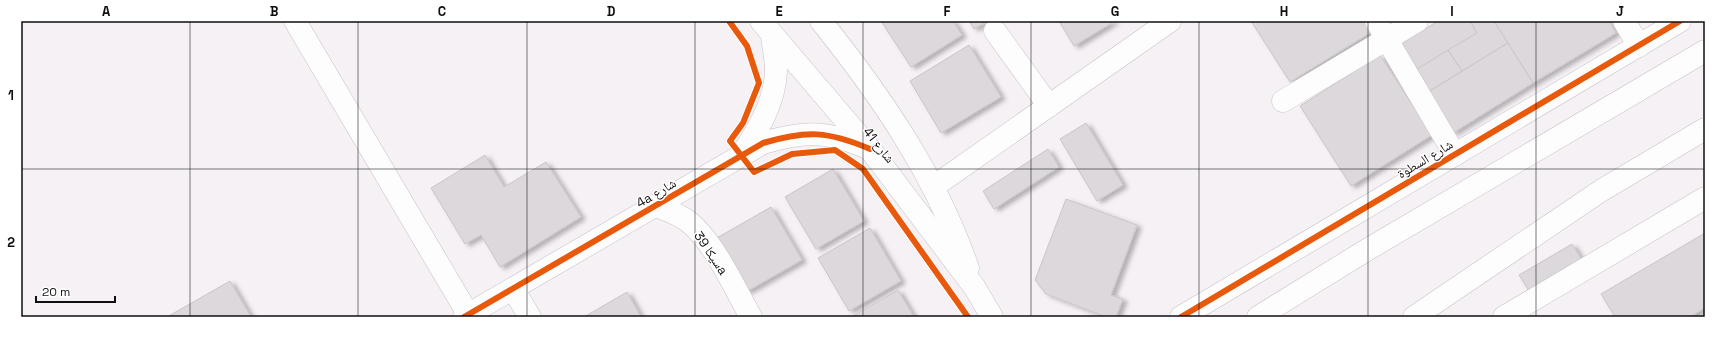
<svg xmlns="http://www.w3.org/2000/svg" width="1726" height="338" viewBox="0 0 1726 338" font-family="'Space Grotesk','Noto Naskh Arabic',sans-serif">
<style>
.building{fill:#dcd8db;stroke:#c9c6c8;filter:url(#shadow)}
.lines{fill:none;stroke-linecap:round;stroke-linejoin:round}
.minor-casing{stroke:#c6c2c5;stroke-width:23}
.major-casing{stroke:#c6c2c5;stroke-width:23}
.minor{stroke:#fefdfe;stroke-width:22}
.major{stroke:#fefdfe;stroke-width:22}
.cycleway-casing{stroke:#fff;stroke-width:8}
.cycleway{stroke:#e8590c;stroke-width:6}
.grid{fill:none;stroke:#110e10;stroke-width:1;stroke-opacity:0.55}
.labels{text-anchor:middle;dominant-baseline:central;stroke-width:3;stroke-linejoin:round;paint-order:stroke}
.street-label{font-size:13px;fill:#110e10;stroke:#fff}
.neatline{fill:none;stroke:#110e10;stroke-width:1.5}
.grid-label{font-size:13px;text-anchor:middle;font-weight:bold;fill:#110e10}
</style>
<defs>
<filter id="shadow"><feDropShadow dx="4.5" dy="2.5" stdDeviation="2" flood-color="#0004"/></filter>
</defs>
<rect width="100%" height="100%" fill="#f6f1f5"/>
<g class="building">
<path d="M881,21h72l9,14 -51,32z"/>
<path d="M969,21h18l-13,8z"/>
<path d="M1059,21h56l-41,25z"/>
<path d="M1251,21h116l6,10 -83,51z"/>
<path d="M1438,21h32l7,12 -63,38 -15,-26z"/>
<path d="M1470,21h24l14,22 -46,28 -14,-21 29,-17z"/>
<path d="M1494,21h115l7,12 -83,50z"/>
<path d="M1508,43l25,40 -80,50 -25,-41z"/>
<path d="M969,45l32,52 -60,36 -31,-52z"/>
<path d="M1448,50l14,21 -34,21 -14,-21z"/>
<path d="M1380,55l52,80 -81,51 -51,-80z"/>
<path d="M1086,123l37,62 -26,16 -37,-62z"/>
<path d="M1048,149l11,18 -65,42 -11,-18z"/>
<path d="M485,155l19,32 42,-25 35,55 -81,50 -19,-32 -16,9 -34,-56z"/>
<path d="M833,169l31,52 -48,28 -31,-52z"/>
<path d="M1066,199l71,26 -26,70 12,4 -7,18h-10l-60,-23 -11,-14z"/>
<path d="M771,207l31,53 -56,32 -31,-53z"/>
<path d="M870,228l31,53 -52,30 -31,-53z"/>
<path d="M1705,233v75l-15,9h-75l-14,-23z"/>
<path d="M1572,244l10,16 -53,31 -10,-16z"/>
<path d="M230,281l21,36h-84z"/>
<path d="M898,290l16,27h-63z"/>
<path d="M627,292l14,25h-57z"/>
</g>
<g class="lines">
<g class="minor-casing">
<g id="minor">
<path d="M295,21l173,293"/>
<path d="M761,21l109,128 105,139 17,29"/>
<path d="M821,21c60,75 115,155 147,247"/>
<path d="M1376,21l79,134"/>
<path d="M1624,21l15,25"/>
<path d="M995,31l54,75"/>
<path d="M1283,101l134,-80"/>
<path d="M743,152c17,-24 34,-54 33,-86 -1,-10 -3,-20 -4,-31"/>
<path d="M933,187l237,-166"/>
<path d="M656,206c11,4 23,8 33,16 25,20 46,67 62,95"/>
<path d="M513,289l17,28"/>
<path d="M464,317l299,-174c44,-13 65,-12 107,6"/>
<path d="M1181,317l499,-296"/>
<path d="M1504,317l201,-119"/>
</g>
</g>
<g class="major-casing">
<g id="major">
<path d="M1258,317l112,-69 335,-197"/>
<path d="M1414,317l188,-127 103,-61"/>
</g>
</g>
<use href="#minor" class="minor"/>
<use href="#major" class="major"/>
<g class="cycleway-casing">
<g id="cycleway">
<path d="M729,21l18,25 12,37 -16,40 -13,18 24,31 38,-18 43,-4 28,19 105,148"/>
<path d="M464,317l299,-174c44,-13 65,-12 107,6"/>
<path d="M1181,317l499,-296"/>
</g>
</g>
<use href="#cycleway" class="cycleway"/>
</g>
<path class="grid" d="M190,21v296M358,21v296M527,21v296M695,21v296M863,21v296M1031,21v296M1199,21v296M1368,21v296M1536,21v296M21,169h1684"/>
<g class="labels">
<g class="street-label">
<text transform="translate(879 145) rotate(52)">شارع 41</text>
<text transform="translate(1425 159) rotate(-31)">شارع السطوة</text>
<text transform="translate(656 193) rotate(-31)">4a شارع</text>
<text transform="translate(711 253) rotate(56)">سيكا 39a</text>
</g>
</g>
<rect width="1726" height="338" fill="none" stroke="#ffffff" stroke-width="44"/>
<path d="M36 296v6h79v-6" fill="none" stroke="#110e10" stroke-width="2"/>
<text x="42" y="296" font-size="12" fill="#110e10" stroke="#ffffff" stroke-width="3" paint-order="stroke">20 m</text>
<rect x="22" y="22" width="1682" height="294" class="neatline"/>
<g class="grid-label">
<text x="106" y="16">A</text>
<text x="274" y="16">B</text>
<text x="442" y="16">C</text>
<text x="611" y="16">D</text>
<text x="779" y="16">E</text>
<text x="947" y="16">F</text>
<text x="1115" y="16">G</text>
<text x="1284" y="16">H</text>
<text x="1452" y="16">I</text>
<text x="1620" y="16">J</text>
<text x="11" y="100">1</text>
<text x="11" y="247">2</text>
</g>
</svg>
